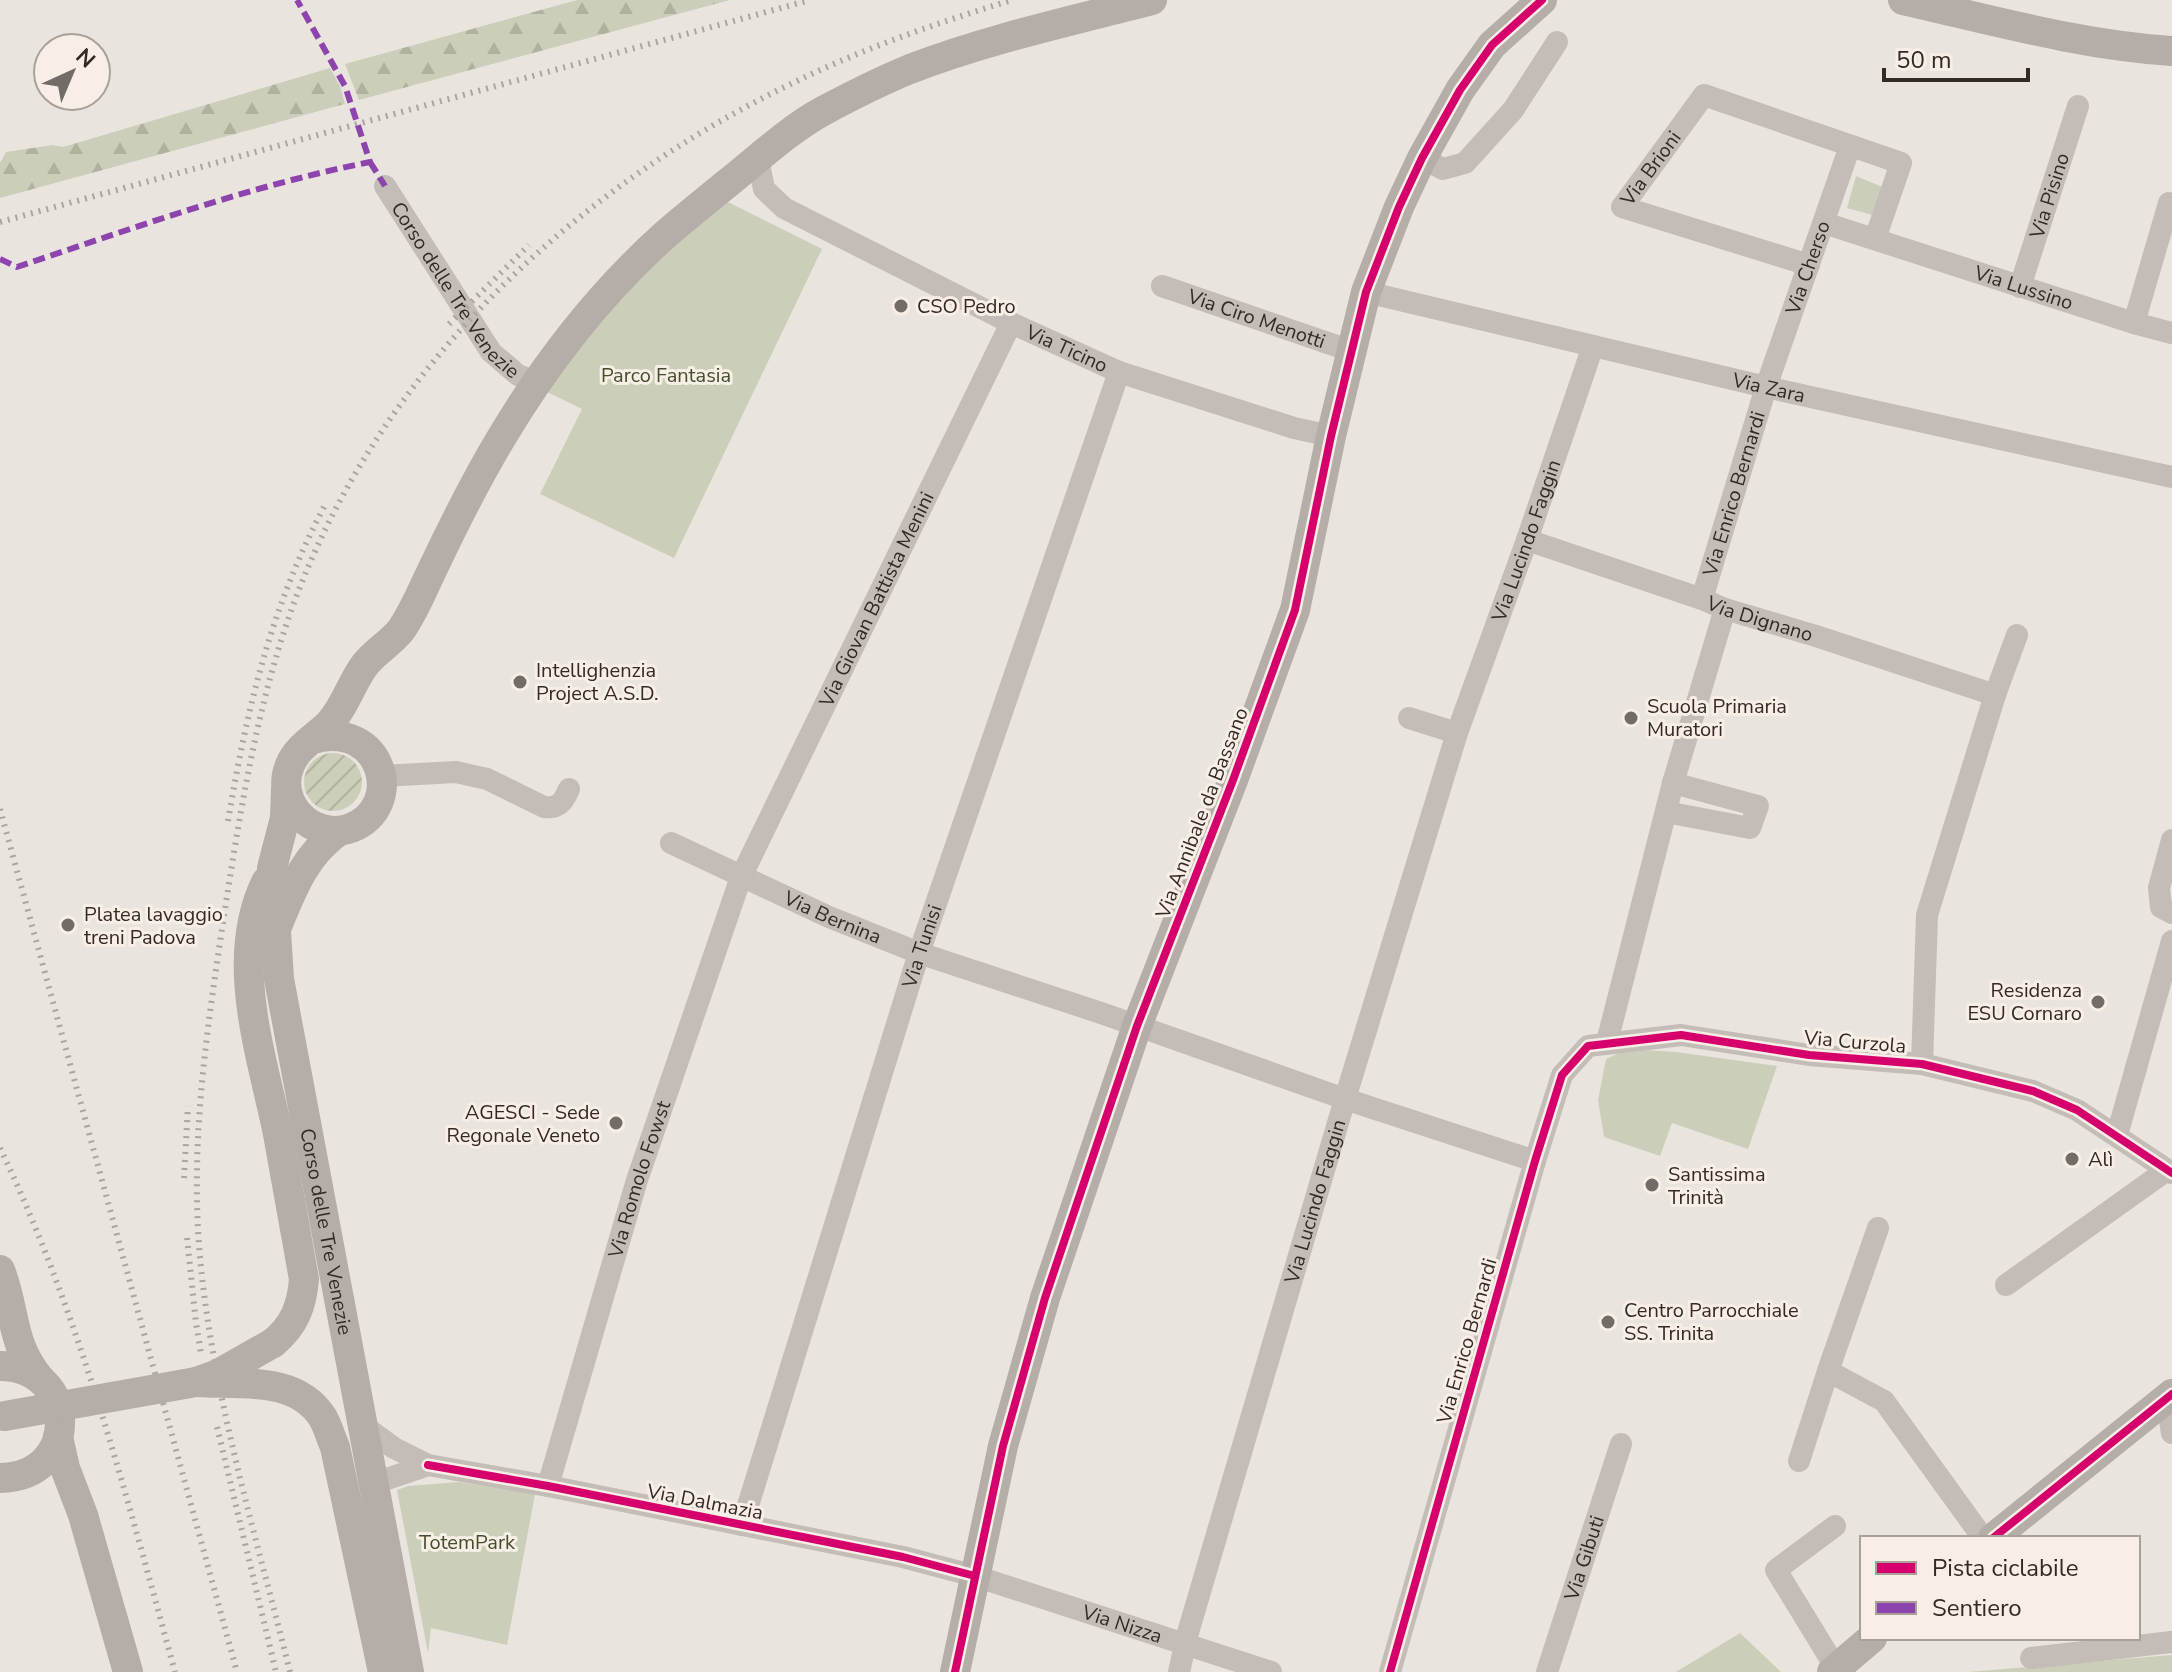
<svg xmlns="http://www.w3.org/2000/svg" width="2172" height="1672" viewBox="0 0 2172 1672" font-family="'Nunito Sans',sans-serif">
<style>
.forest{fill:url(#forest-firs)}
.park{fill:#cbcfb9}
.garden{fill:url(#garden-furrows)}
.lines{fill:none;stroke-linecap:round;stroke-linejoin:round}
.street{stroke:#c3bcb7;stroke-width:22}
.secondary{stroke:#b4ada8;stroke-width:30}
.rail{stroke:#aaa5a2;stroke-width:6;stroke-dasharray:2 6;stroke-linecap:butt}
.secondary-bridge{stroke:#b4ada8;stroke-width:30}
.quiet{stroke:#8e44ad;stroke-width:6;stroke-dasharray:12 6;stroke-linecap:butt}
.cycleway-casing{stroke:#f7eee5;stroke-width:13}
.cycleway{stroke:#d6006c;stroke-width:8}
.poi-dot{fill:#736b66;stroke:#f7eee5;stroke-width:3}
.labels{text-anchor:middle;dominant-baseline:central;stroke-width:6;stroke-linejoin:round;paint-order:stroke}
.street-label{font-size:20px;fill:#332a26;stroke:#f7eee5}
.poi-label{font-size:20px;fill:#332a26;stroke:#f7eee5;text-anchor:start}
.park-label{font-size:20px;fill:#434f2c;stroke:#f7eee5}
</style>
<defs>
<pattern id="forest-firs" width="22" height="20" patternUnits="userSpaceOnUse" patternTransform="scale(2)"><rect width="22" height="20" fill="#cbcfb9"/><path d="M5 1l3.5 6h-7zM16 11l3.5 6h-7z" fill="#afb29f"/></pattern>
<pattern id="garden-furrows" width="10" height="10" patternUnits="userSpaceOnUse" patternTransform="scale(2)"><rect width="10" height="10" fill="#cbcfb9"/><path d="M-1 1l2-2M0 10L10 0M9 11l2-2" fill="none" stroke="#afb29f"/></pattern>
</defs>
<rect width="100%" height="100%" fill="#eae4de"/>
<g class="forest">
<path d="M577,0h153l-371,100 -14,-36z"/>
<path d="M330,68l10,18 5,18 -345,94v-35l6,-11 46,-7 11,2z"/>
</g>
<g class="park">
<path d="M1856,176l29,12 -9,28 -29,-8z"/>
<path d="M724,200l98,49 -148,309 -134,-64 42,-85 -41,-20 98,-113z"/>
<path d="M1628,1049l48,3 101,14 -29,83 -76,-26 -12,33 -56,-19 -6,-37 8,-41z"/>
<path d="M459,1482l76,12 -28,151 -76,-17 -3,25 -31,-163 11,-4z"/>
<path d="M1740,1633l41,39h-105z"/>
<path d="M2172,1655v17h-204z"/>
</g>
<circle class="garden" cx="333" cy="782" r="29"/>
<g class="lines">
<g class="street">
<path d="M1422,158l21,11 22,-6 48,-53 44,-68"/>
<path id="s1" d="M758,159l6,30 20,19 227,115 108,49 175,56 37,8"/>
<path id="s2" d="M385,186l106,166 27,23 17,7"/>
<path id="s3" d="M1824,223l310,100 38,10"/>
<path id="s4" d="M1809,265l-187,-58 82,-112 197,68 -26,76"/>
<path id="s5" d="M1162,286l189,65"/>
<path id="s6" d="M2020,287l58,-181"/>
<path id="s7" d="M1366,292l400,95 406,90"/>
<path d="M2134,323l35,-120"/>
<path id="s8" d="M1527,540l175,59 23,10 91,27 179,59"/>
<path id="s9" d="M1702,599l64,-212 84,-241"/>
<path d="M1409,718l48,15"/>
<path d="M381,776l75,-4 31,7 57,28c15,2 20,-6 25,-18"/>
<path d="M1666,812l84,16 8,-22 -85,-23"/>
<path d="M2172,840l-13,48 2,19 11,6"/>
<path id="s10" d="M671,843l158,74 90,36 185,61 241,85 190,62"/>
<path d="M1607,1042l66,-259 52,-174"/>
<path d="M1922,1064l5,-149 68,-220 22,-60"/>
<path d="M2117,1135l55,-194"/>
<path d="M2006,1285l161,-115"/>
<path d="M1828,1371l50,-143"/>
<path d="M2162,1401l6,7 4,25"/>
<path id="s11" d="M361,1424l33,24 34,17 120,21 355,71 72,19 296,96"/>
<path d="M1799,1461l29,-90 56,30 99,137"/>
<path id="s12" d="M548,1486l89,-306 104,-303 270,-554"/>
<path d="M373,1490l11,-10 44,-15"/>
<path id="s13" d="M742,1525l177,-572 200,-581"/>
<path d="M1835,1526l-59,44 60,98"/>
<path d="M2031,1658l141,-16"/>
<path id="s14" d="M1179,1672l8,-36 158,-537 112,-366 70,-193 66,-194"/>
<path d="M1390,1672l145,-511 27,-86 26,-29 93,-11 128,20 113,9 111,27 44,19 95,63"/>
<path id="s15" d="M1547,1672l74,-228"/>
</g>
<g class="secondary">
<path d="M1903,0c89,20 177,45 269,51"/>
<path d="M313,739c69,-20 94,67 38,89 -39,14 -77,-26 -61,-63 7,-18 26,-28 40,-42 15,-17 21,-39 34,-57 10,-14 26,-22 37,-36 14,-20 23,-44 34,-66 20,-42 41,-84 65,-124 45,-76 100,-147 166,-206 21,-18 42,-35 63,-52 30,-24 61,-53 94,-71 28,-15 58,-30 87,-42 78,-30 161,-48 242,-69"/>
<path id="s16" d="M286,790l-1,28 -13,50 7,111 130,693"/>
<path d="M266,882c-38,78 -4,173 12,252 9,48 17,97 26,145 -2,27 -10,47 -31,64"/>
<path d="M278,924c15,-37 28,-70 61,-93"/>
<path d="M0,1270c16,41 10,73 40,109"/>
<path d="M0,1366c78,0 82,111 0,112"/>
<path d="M58,1437l7,31 18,47 45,157"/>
<path d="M1993,1538l179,-144"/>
<path d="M955,1672l48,-226 42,-148 92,-272 96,-246 62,-170 36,-174 35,-144 33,-85 23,-49 38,-68 32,-45 50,-45"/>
<path d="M1832,1672l40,-34"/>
</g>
<g class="rail">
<path d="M0,222l810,-222"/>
<path d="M449,324l80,-79"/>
<path d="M0,809l237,863"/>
<path d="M228,821c19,-113 43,-214 97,-316"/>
<path d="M0,1148c80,167 126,346 175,524"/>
<path d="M184,1178l4,-72"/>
<path d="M187,1238l9,85 5,30"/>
<path d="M217,1427l59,245"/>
<path d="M290,1672c-34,-137 -77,-274 -90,-415 -11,-121 9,-241 27,-361 15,-95 31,-191 63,-282 84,-240 283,-427 509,-534 68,-33 141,-58 213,-80"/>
</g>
<g class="secondary-bridge">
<path d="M196,1382c43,3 100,-7 127,36 5,9 8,20 12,29l48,225"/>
<path d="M5,1416l191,-34 22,-8 55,-31"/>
</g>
<g class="quiet">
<path d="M370,162l15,24"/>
<path d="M0,259l17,8c117,-39 232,-81 353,-105l-25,-76 -48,-86"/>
</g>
<g class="cycleway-casing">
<g id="cycleway">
<path d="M428,1465l120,21 355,71 72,19"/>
<path d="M1993,1538l179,-144"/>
<path d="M955,1672l48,-226 42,-148 92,-272 96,-246 62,-170 36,-174 35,-144 33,-85 23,-49 38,-68 32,-45 50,-45"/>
<path d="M1390,1672l145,-511 27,-86 26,-29 93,-11 128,20 113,9 111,27 44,19 95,63"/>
</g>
</g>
<use href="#cycleway" class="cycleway"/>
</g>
<g class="poi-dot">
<circle cx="901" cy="306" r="8"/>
<circle cx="520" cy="682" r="8"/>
<circle cx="1631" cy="718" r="8"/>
<circle cx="68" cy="925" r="8"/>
<circle cx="2098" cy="1002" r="8"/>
<circle cx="616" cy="1123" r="8"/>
<circle cx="2072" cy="1159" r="8"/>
<circle cx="1652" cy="1185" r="8"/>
<circle cx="1608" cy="1322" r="8"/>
</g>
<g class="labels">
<g class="street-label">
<text stroke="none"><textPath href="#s4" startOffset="244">Via Brioni</textPath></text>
<text stroke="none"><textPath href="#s6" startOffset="96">Via Pisino</textPath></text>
<text stroke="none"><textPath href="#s9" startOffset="348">Via Cherso</textPath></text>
<text stroke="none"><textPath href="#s2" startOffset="126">Corso delle Tre Venezie</textPath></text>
<text stroke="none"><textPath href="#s3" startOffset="210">Via Lussino</textPath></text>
<text stroke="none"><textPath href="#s5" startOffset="100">Via Ciro Menotti</textPath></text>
<text stroke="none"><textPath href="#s1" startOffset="374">Via Ticino</textPath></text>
<text stroke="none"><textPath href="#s7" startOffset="414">Via Zara</textPath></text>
<text stroke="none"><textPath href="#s9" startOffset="110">Via Enrico Bernardi</textPath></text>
<text stroke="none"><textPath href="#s14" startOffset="1184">Via Lucindo Faggin</textPath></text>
<text stroke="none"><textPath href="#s12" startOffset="948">Via Giovan Battista Menini</textPath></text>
<text stroke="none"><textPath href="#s8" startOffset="246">Via Dignano</textPath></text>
<text transform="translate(1202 813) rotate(-69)">Via Annibale da Bassano</text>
<text stroke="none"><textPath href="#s10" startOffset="178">Via Bernina</textPath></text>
<text stroke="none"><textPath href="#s13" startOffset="606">Via Tunisi</textPath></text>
<text transform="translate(1855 1042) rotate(5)">Via Curzola</text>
<text stroke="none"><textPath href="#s12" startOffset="320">Via Romolo Fowst</textPath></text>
<text stroke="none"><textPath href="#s14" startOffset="490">Via Lucindo Faggin</textPath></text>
<text stroke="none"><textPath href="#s16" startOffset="448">Corso delle Tre Venezie</textPath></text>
<text transform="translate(1467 1341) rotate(-74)">Via Enrico Bernardi</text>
<text transform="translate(705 1502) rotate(11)">Via Dalmazia</text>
<text stroke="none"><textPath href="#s15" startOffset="120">Via Gibuti</textPath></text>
<text stroke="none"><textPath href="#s11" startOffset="792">Via Nizza</textPath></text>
</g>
<g class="poi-label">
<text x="917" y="306">CSO Pedro</text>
<text x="536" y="670">Intellighenzia<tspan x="536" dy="23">Project A.S.D.</tspan></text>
<text x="1647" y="706">Scuola Primaria<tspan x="1647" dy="23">Muratori</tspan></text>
<text x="84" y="914">Platea lavaggio<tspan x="84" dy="23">treni Padova</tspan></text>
<text x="2082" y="990" text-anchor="end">Residenza<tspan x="2082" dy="23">ESU Cornaro</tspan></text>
<text x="600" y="1112" text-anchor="end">AGESCI - Sede<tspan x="600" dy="23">Regonale Veneto</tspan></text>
<text x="2088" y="1159">Alì</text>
<text x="1668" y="1174">Santissima<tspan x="1668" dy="23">Trinità</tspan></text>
<text x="1624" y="1310">Centro Parrocchiale<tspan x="1624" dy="23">SS. Trinita</tspan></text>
</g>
<g class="park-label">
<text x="666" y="375">Parco Fantasia</text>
<text x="467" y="1542">TotemPark</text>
</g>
</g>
<rect x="1860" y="1536" width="280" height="104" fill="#f7eee5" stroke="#a9a099" stroke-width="2"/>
<rect x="1876" y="1562" width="40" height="12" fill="#d6006c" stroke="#a9a099" stroke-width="2"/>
<text x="1932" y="1576" font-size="24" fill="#332a26">Pista ciclabile</text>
<rect x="1876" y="1602" width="40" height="12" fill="#8e44ad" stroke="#a9a099" stroke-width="2"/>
<text x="1932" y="1616" font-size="24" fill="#332a26">Sentiero</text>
<g transform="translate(72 72) rotate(44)"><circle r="38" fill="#f7eee5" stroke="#a9a099" stroke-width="2"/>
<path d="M0-6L14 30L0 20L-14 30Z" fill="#736b66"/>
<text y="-12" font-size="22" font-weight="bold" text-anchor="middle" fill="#332a26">N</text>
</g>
<path d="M1884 68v12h144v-12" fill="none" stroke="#332a26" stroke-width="4"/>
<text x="1896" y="68" font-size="24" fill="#332a26" stroke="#f7eee5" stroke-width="6" paint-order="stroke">50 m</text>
</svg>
